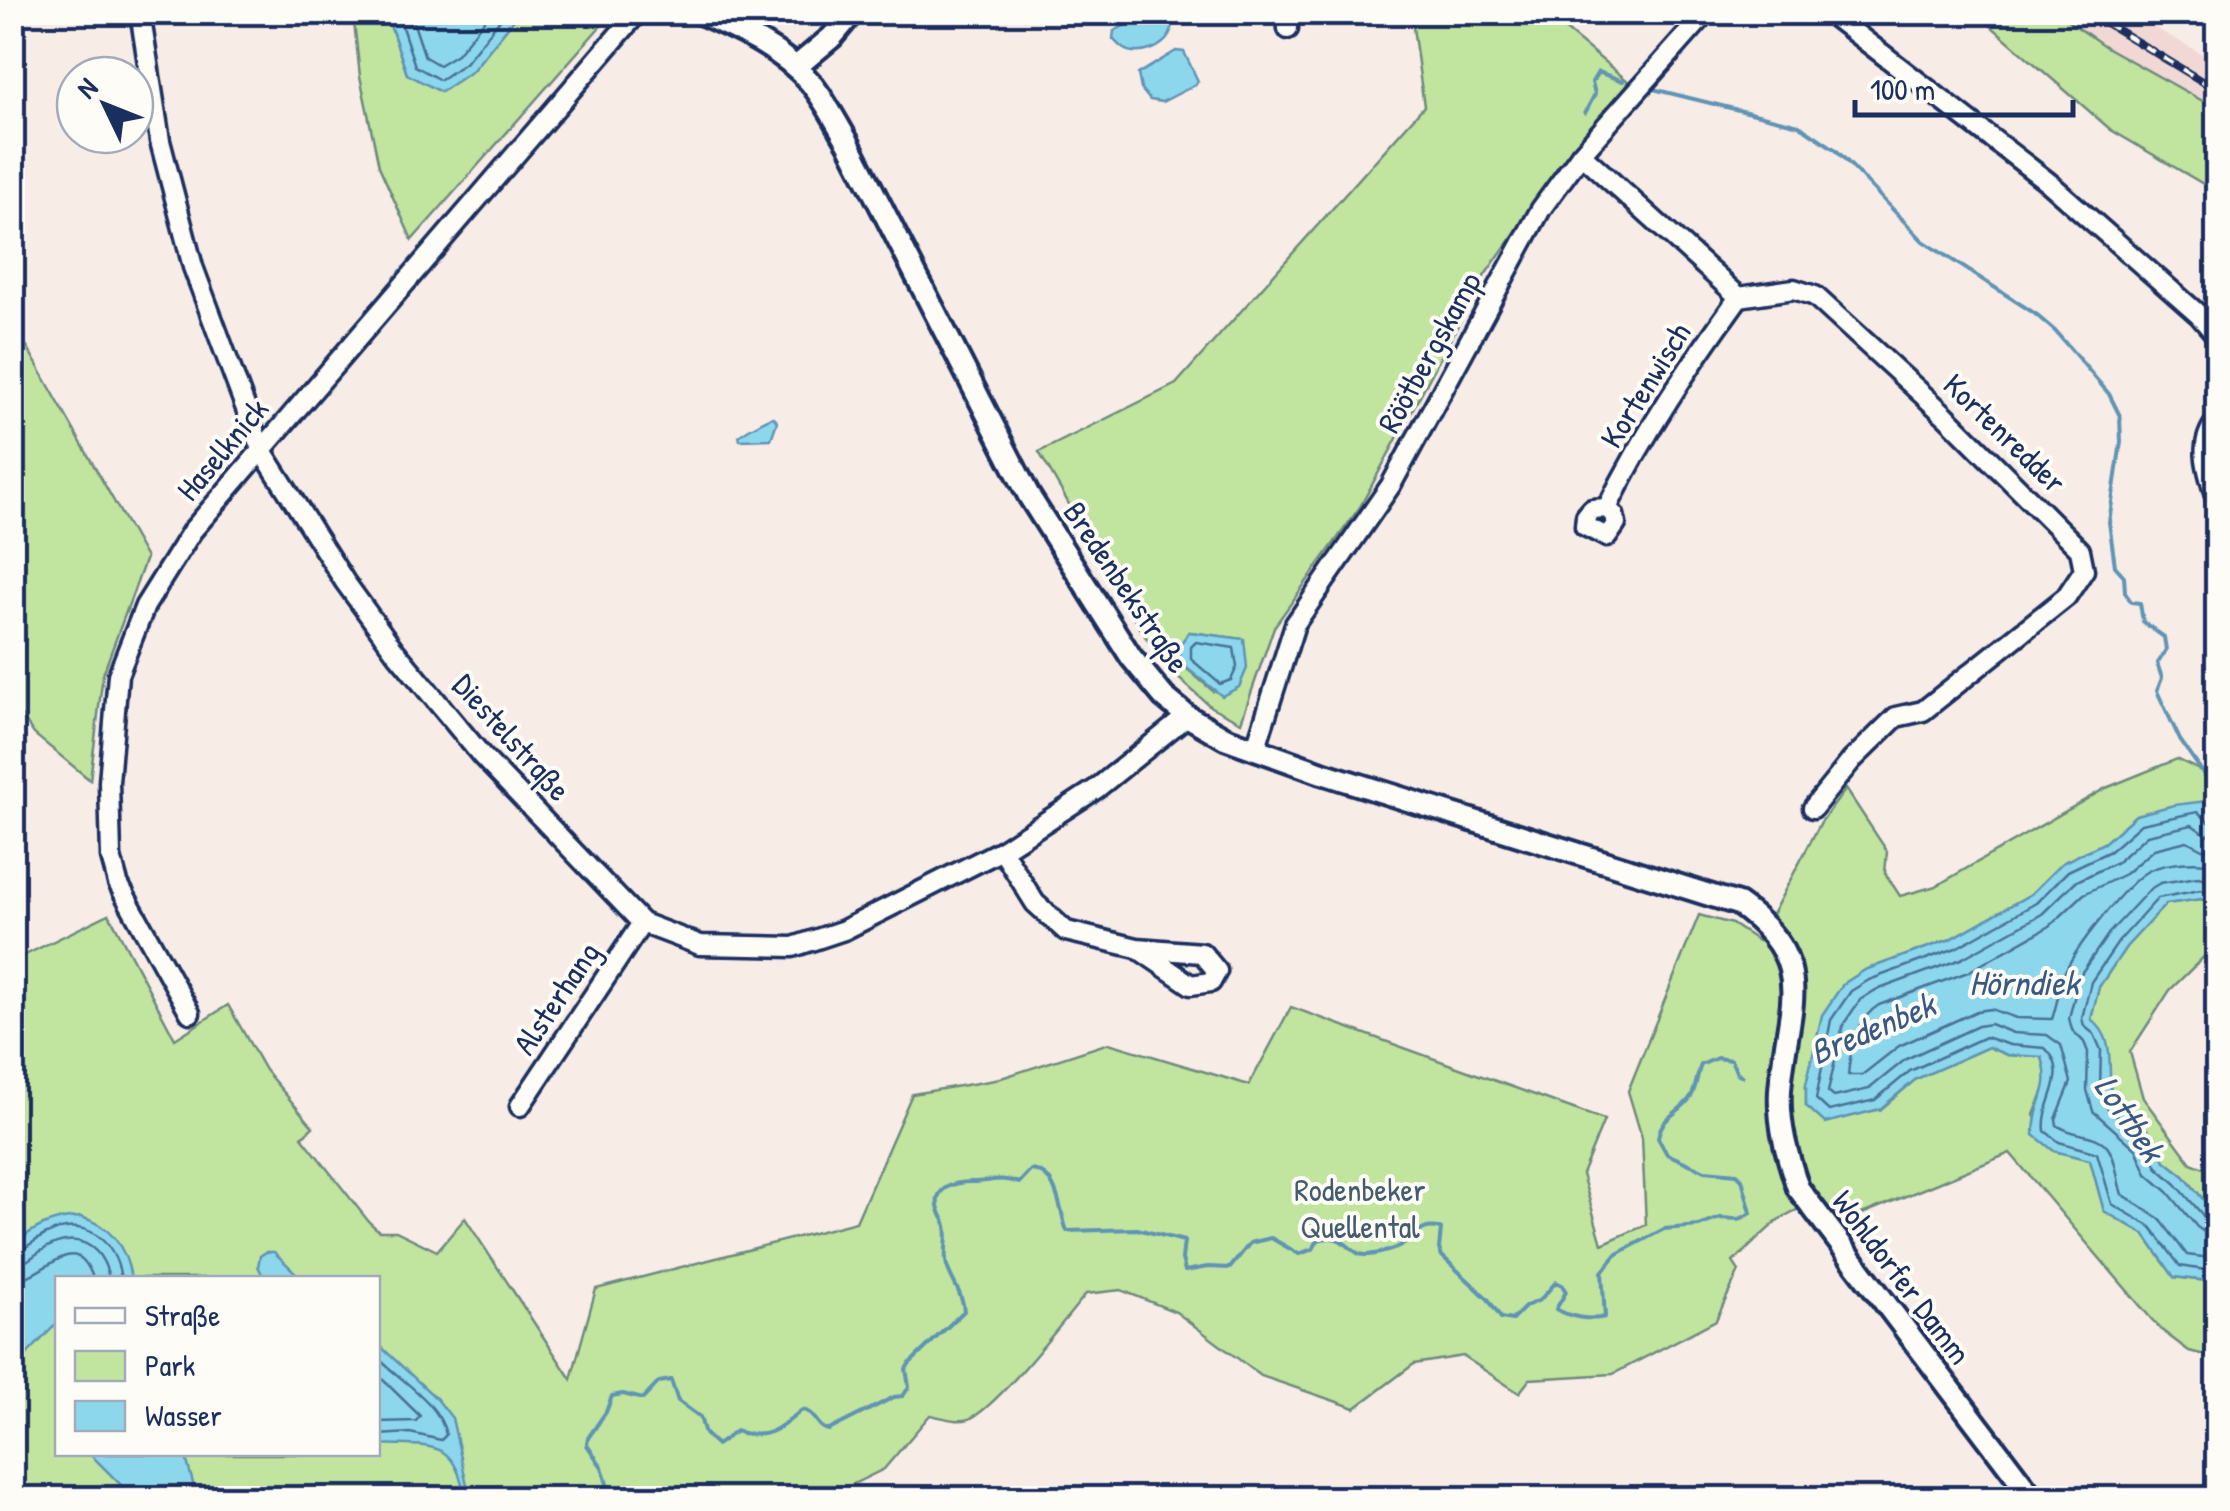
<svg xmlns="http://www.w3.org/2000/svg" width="2230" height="1511" viewBox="0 0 2230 1511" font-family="'Patrick Hand',sans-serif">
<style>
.built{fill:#f2d8d4}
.green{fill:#c1e49e;stroke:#6e8a7e;stroke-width:2.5;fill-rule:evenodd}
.water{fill:#8dd7ed;stroke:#5f94b4;stroke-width:2.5}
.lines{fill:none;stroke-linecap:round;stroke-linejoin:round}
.shore{stroke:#497297;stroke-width:2.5}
.stream{stroke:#5f94b4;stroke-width:4}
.minor-casing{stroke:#1b2f5e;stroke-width:25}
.tertiary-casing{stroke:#1b2f5e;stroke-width:28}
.minor{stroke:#fdfcf7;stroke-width:18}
.tertiary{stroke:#fdfcf7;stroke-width:20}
.rail-casing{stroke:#1b2f5e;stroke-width:8}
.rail{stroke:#fdfcf7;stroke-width:4;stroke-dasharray:11;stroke-linecap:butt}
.labels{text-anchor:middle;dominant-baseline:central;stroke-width:8;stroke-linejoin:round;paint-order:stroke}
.street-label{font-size:32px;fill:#1b2f5e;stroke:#fdfcf7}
.park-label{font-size:32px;fill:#445c6e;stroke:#fdfcf7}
.water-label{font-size:35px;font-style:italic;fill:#385982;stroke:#fdfcf7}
</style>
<rect width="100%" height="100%" fill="#f8ece7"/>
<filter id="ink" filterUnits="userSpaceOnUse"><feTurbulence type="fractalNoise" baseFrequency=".01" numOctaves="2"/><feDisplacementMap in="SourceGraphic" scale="20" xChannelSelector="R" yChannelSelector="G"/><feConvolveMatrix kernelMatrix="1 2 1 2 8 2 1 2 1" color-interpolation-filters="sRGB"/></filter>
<g filter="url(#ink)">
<path class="built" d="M2057,13h71l89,49v47l-111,-62z"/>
<g class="green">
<path d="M353,13h33l21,61 65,-3 47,-58h93l-200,227 -33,-74 -19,-90z"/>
<path d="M1411,13h134l84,69 -63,78 -81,115 -125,232 -86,120 -33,95 -30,-15 -44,-39 -22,-32 -106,-184 137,-68 248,-278zM1190,632l53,7 -30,52 -34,-29z"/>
<path d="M1976,13h81l49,34 111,62v83l-106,-62z"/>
<path d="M13,322l133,236 -43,116 -13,106 -56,-46 -21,-30z"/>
<path d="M2177,759l40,20v41l-11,-19 -70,14 -32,28 -42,20 -31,31 -80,45 -86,31 -48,71 -11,44v21l74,4 36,-31 72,-32 19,8 35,2 6,23 -14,35 20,36 36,9 14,51 40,23 30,43 43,5v76l-28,-7 -29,-22 -150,-176 -160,66c-51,-35 -80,11 -117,43l6,9 -23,49 -103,54 -83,5 -11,14 -56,-37 -49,8 -59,44 -94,-32 -85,-64 -55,-22 -35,4c-22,26 -90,115 -117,125 -12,4 -27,-2 -39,-4l-46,54 -49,24 5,5h-827v-537l96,-47 66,125 53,-34 37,65 48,57 -11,10 67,85 10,9h17l41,20 28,-33 106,161 25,-90 260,-67 56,-128 83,-14 114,-37 140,42 42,-78 313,113 -22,54 20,70 44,-19 -4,-87 -14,-47 71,-176 33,9 26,17 63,-119 25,-33 41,62 -2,22 15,23 36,-10 170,-98zM58,1278h320v176h-320z"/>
<path d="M2201,899l16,6v39l-47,46 -40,62 13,46 48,65 26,10v68l-2,-27 -31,-38 -19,-15 -10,-24 -44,-38 -20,-80 8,-32 27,-40 40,-43z"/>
</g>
<g class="water">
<path d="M386,13v-1l133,1 -47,58 -31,21 -34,-18z"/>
<path d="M1150,13h18c14,23 -13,41 -34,39 -10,0 -15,-7 -21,-13l1,-8z"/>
<path d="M1176,51l8,1 14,29 -3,4 -33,17 -12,-2 -9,-11 -3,-15z"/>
<path d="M774,417l3,5 -6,17 -31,1 -1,-4c4,-4 30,-19 35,-19z"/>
<path d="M1189,632l55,7 3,29 -8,19 -17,9 -43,-34 2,-19z"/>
<path d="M2207,801l10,19v85l-16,-6 -35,5 -40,43 -27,40 -8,32c27,21 15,50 21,80l43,38 10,24 19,15 31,38 2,68 -43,-5 -30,-43 -40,-23 -14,-51 -36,-9 -20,-16c0,-36 19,-42 8,-78l-35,-2 -19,-8 -72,32 -36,30 -55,14 -19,-17v-21l16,-70 21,-31 22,-14 86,-31 80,-45 31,-31 42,-20 32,-28 38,-10z"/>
<path d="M81,1217c31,9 45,31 50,61h-73l-1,45 -41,43 -3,10v-130c20,-19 40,-28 68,-29z"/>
<path d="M266,1252h8l27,26h-37l-6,-12 2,-10z"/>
<path d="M378,1344l59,55 15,19 18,80h-5c-10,-62 -37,-51 -87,-54z"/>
<path d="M90,1454h95l12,44h-77l2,-12z"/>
</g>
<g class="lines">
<g class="shore">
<path d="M397,12l18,54 25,14 25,-17 41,-51"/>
<path d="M410,12l15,45 14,8 18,-11 34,-42"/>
<path d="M1196,642l38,6 3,19 -6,13 -11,4 -29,-25v-12z"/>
<path d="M2218,823l-9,-1 -11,-10 -57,12 -31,27 -42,20 -32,32 -80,45 -87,32 -18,11 -20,29 -15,79 13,12 46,-11 35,-29 75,-34 25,8 35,3c28,26 -4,53 0,83l14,11 38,11 15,51 39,23 29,39 38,6"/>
<path d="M2218,836l-13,-2 -13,-9 -45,10 -30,27 -42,20 -33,32 -81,45 -87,32 -14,9 -17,25 -15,67 6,5 35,-8 37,-30 72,-33 12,-2 23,9 34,2 14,10 10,37 -15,37 1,6c15,12 40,7 51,23 9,12 9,33 14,47l38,24 27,36 31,4"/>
<path d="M2218,851l-16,-2 -15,-8 -33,8 -29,25 -41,20 -34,32 -82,46 -89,33c-23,14 -29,45 -31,70h14l37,-29 78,-35 14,-2 25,9 36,1c5,-14 7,-30 12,-45 9,-23 62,-91 84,-103 18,-9 50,-11 70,-6"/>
<path d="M2218,881l-20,-4 -38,6 -10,6 -41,44 -29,42 -11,43 3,12 12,12 4,10 -1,38 6,21 43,38 11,25 21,18 29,35 10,7 11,1"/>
<path d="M2218,894l-18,-4 -42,8 -39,43 -28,41 -9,36 2,8 10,8 7,16 -1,37 3,17 43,38 11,25 19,17 30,35 12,3"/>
<path d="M12,1252c13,-1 23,-13 35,-18 38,-19 68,7 74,44"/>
<path d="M12,1265c14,-1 18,-7 29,-14 32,-21 60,-9 68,27"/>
<path d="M12,1280c34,-1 63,-54 81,-2"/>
<path d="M378,1358c22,22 62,45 68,77l-5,5 -31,-7 -32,2"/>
<path d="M378,1375l42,41 -4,5 -38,1"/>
</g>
<g class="stream">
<path d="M1649,88l150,37 37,25 87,91 111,72 21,18 54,63 11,22 1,26 -12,80 6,44 9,10 1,16 6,10 9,1 3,19 21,15 2,13 -9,13 5,15 -5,13 23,49 28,40 -1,21"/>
<path d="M1585,113l10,-19 -3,-12 6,-10 25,9"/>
<path d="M611,1498l-9,-31 -15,-22 1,-7 18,-26 6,-16 11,-2 20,5 16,-17 12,-2 7,21 22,16 5,17 12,11 19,-14c30,10 42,-1 66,-21 13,1 15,19 27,20l65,-33 9,-1 6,-9 -3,-18 3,-5 55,-53c-1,-17 -12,-29 -17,-45 -4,-13 2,-26 -1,-40 -2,-9 -3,-5 -6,-14 -10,-24 14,-30 32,-30 18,0 31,-6 47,1l12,-13c28,2 28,41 36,61l70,-2 47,12 -2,18 3,12 23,-4 22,1 20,-25 21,-5 28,16 14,-5 5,-9c29,-9 31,17 50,15 12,-1 29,-6 39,-13 13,-9 15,-18 34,-13l-2,20 3,7 46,43 13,19 11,2 14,-14 14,-6 16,-18 6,3 4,7 -10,17c12,8 35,12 49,8l-3,-45 15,-18 47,-25 35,-3 21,-8 20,1 11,-6 -9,-34 -5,-5 -32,-3 -38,-17 -9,-16c3,-22 21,-24 32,-40 7,-10 6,-22 11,-33l16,-7 14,2 6,13 5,3"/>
</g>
<g class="minor-casing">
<g id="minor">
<path d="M140,12l20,129 33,126 68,182 84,133 50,69 87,105 160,167 58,22 93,2 51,-17 158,-80 94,-61 91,-73"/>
<path d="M1287,12l1,17"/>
<path d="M1828,12l220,170 151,133 19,22"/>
<path d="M1581,154l158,143 55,-8 21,7 131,120 134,134 4,20 -18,27 -143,114 -27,6 -45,44 -38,47"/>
<path d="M2218,419c-23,27 -9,54 0,86"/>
<path d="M1607,508l7,7 2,9 -9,13 -22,-11 1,-10 6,-7 15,-1c37,-75 83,-143 132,-211"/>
<path d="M1255,750l40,-126 96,-139 150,-276 40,-55 126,-142"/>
<path d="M1002,850l33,53 31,28 71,17 54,37 20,-3 6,-11 -15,-18 -65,-5"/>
<path d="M190,1013l-72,-130 -7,-26 -2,-75 9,-107 27,-69 47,-75 446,-519"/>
<path d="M520,1106l122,-183"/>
</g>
</g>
<g class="tertiary-casing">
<g id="tertiary">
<path d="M698,12c40,18 83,36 112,70 15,18 26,40 38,60l181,354 102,161 33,40 23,19 38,22 97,35 416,131c83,59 48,103 42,186 -2,35 7,65 18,98l235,310"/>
<path d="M796,67l36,-30 21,-25"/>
</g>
</g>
<use href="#minor" class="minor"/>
<use href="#tertiary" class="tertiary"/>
<g class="rail-casing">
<path id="rail" d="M2088,12l130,79"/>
</g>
<use href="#rail" class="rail"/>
</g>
</g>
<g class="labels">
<g class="street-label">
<text transform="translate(1429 352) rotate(-61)">Röötbergskamp</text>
<text transform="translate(1645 385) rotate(-58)">Kortenwisch</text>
<text transform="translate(2005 433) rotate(44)">Kortenredder</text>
<text transform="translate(222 449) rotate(-50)">Haselknick</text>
<text transform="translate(1127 587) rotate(56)">Bredenbekstraße</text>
<text transform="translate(512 737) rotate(48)">Diestelstraße</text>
<text transform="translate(556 998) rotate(-56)">Alsterhang</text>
<text transform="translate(1902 1277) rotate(53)">Wohldorfer Damm</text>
</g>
<g class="park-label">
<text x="1360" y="1189">Rodenbeker<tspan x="1360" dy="37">Quellental</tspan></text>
</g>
<g class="water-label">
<text x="2024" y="982">Hörndiek</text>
<text transform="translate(1872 1028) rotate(-23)">Bredenbek</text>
<text transform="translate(2130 1118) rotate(56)">Lottbek</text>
</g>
</g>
<rect width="2230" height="1511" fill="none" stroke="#fdfcf7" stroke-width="50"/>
<rect x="25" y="25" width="2180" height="1461" fill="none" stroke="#1b2f5e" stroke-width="4" filter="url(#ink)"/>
<rect x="55" y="1276" width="325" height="180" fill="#fdfcf7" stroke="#a3aaba" stroke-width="2.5"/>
<rect x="75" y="1308" width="50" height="15" fill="#fdfcf7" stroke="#a3aaba" stroke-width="2.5"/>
<text x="145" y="1326" font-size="30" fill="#1b2f5e">Straße</text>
<rect x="75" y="1351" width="50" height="30" fill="#c1e49e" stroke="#a3aaba" stroke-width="2.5"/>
<text x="145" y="1376" font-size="30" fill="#1b2f5e">Park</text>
<rect x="75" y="1401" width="50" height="30" fill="#8dd7ed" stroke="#a3aaba" stroke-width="2.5"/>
<text x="145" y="1426" font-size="30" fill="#1b2f5e">Wasser</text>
<g transform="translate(105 105) rotate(313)"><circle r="48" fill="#fdfcf7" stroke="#a3aaba" stroke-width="2.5"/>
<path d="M0-8L18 38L0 25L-18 38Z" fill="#1b2f5e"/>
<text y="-15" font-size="28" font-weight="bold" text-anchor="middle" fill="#1b2f5e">N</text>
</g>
<path d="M1855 100v15h218v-15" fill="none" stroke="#1b2f5e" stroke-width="5"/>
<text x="1870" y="100" font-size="30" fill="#1b2f5e" stroke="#fdfcf7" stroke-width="8" paint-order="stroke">100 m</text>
</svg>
